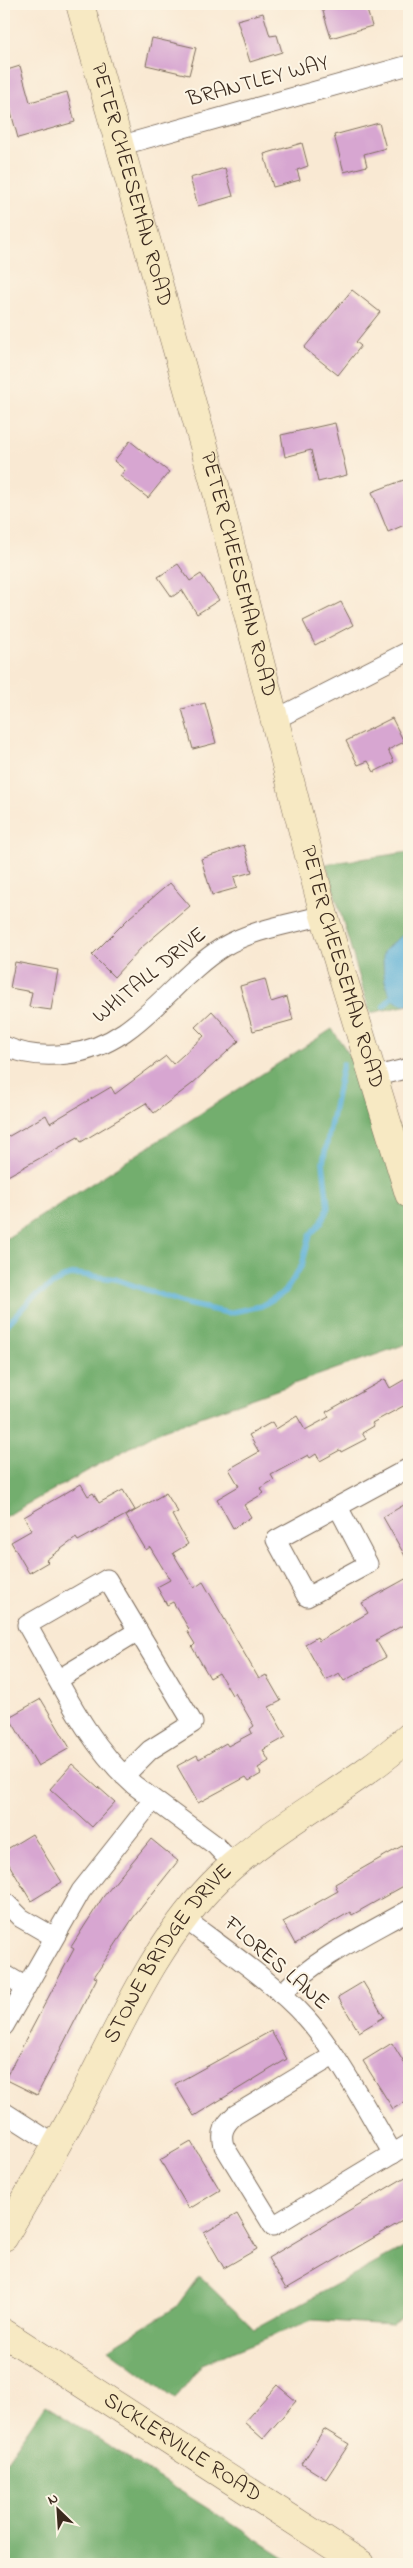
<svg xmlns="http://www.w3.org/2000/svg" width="413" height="2568" viewBox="0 0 413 2568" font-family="'Indie Flower',sans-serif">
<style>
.forest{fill:#73ae6e;stroke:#576c46}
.water{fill:#5bb0d7;stroke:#4b6d7a}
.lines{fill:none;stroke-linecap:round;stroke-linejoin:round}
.stream{stroke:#5bb0d7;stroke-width:5.5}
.building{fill:#d7a6d1}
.street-casing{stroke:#7e6d5d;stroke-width:21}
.secondary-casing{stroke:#7e6d5d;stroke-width:29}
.street{stroke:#fff;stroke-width:19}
.secondary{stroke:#f7e9c3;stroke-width:28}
.labels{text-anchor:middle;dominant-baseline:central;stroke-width:4;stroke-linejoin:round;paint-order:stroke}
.street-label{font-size:22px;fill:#3b2a1e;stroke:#fcf5e5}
</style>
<rect width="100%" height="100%" fill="#fcf5e5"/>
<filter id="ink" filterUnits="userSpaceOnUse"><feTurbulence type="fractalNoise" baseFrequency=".02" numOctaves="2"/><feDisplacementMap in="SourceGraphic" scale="10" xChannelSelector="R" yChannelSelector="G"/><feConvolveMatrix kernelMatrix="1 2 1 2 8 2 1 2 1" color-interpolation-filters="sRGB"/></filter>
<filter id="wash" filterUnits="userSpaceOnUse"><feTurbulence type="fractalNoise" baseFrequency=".0096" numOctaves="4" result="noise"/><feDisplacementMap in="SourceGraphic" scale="20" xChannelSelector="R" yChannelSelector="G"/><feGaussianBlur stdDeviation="1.12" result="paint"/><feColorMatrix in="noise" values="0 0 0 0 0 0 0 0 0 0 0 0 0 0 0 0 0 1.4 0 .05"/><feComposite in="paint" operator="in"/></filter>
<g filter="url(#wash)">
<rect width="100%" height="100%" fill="#f9e9d3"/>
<g class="forest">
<path d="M409,852v153l-39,8 -44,-149z"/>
<path d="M332,1029l77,114v200l-251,89 -154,85v-277z"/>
<path d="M409,2245v68l-17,12 -80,-5 -110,44 -27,35 -67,-50 68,-42 23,-31 55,53z"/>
<path d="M45,2405l250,159h-291v-100z"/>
</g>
<path class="water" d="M409,927v78c-25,1 -26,-32 -26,-51 6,-12 19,-15 26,-27z"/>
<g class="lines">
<g class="stream">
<path d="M384,1006l11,-13"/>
<path d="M4,1328l27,-29 33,-22 12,-3 39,5 72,25 41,9 33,-7 24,-14 17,-27 8,-30 11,-12 7,-15 -5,-46 20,-98"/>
</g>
</g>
<g id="blocks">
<g class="building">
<path d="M336,4h29l7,22 -41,12 -9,-30z"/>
<path d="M263,13l7,23 7,-1 5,17 -32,10 -13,-42z"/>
<path d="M152,38l44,10 -7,27 -43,-10z"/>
<path d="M20,66l10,36 37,-10 8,30 -57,16 -14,-51v-16z"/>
<path d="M379,123l7,25 -22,6 3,12 -23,6 -10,-37z"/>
<path d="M302,143l6,23 -11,4 3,10 -27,7 -9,-33z"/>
<path d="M225,168l8,28 -35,10 -8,-28z"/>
<path d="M352,290l28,22 -24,30 5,4 -23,29 -34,-27z"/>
<path d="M335,423l12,52 -29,7 -7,-32 -26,7 -4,-22z"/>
<path d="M130,441l39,31 -21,26 -28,-22 5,-6 -11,-9z"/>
<path d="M409,478v45l-21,9 -16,-40z"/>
<path d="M178,564l12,17 11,-7 18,26 -22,14 -15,-24 -10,7 -14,-20z"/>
<path d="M341,602l12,23 -38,20 -12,-24z"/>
<path d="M205,703l11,40 -23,6 -11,-40z"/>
<path d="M392,718l12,24 -16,8 6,12 -20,10 -6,-11 -10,4 -12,-24z"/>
<path d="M244,845l8,27 -18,5 3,11 -25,7 -11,-36z"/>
<path d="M170,883l20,23 -48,41 -28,30 -22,-22 38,-38z"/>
<path d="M15,962l43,8 -7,40 -22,-3 3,-15 -22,-4z"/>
<path d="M265,979l6,23 16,-5 6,23 -40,11 -13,-45z"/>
<path d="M212,1011l27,30 -47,43 -38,29 -8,-10 -65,39 -3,-5 -74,41v-39l42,-24 4,8 61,-36 4,7 51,-38 7,8 31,-28 -9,-9z"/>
<path d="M409,1377v26l-37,20 2,3 -12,7 4,6 -25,13 -1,-2 -20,11 -4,-7 -6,4 -2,-3 -37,20 3,5 -14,8 4,5 -20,12 7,12 -18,11 -16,-29 22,-13 -10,-17 30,-17 -10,-17 23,-13 4,7 21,-13 8,14 24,-13 -3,-5 59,-33 5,9z"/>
<path d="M81,1484l7,12 5,-3 6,10 24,-13 12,20 -57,31 -2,-3 -30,22 2,2 -19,11 -18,-31 21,-12 -8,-13z"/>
<path d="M166,1493l12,19 -6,3 16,29 -15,9 21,35 9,-6 56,97 7,-4 15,26 -12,6 17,30 -23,13 6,11 -11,7 3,6 -12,7 -3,-4 -48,26 -21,-37 20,-11 2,4 27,-16 2,3 24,-13 -2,-4 4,-3 -19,-33 -3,2 -13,-22 -9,5 -18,-31 3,-3 -8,-13 2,-2 -16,-27 -6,3 -10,-18 13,-7 -20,-33 -4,3 -20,-34z"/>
<path d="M409,1502v61l-26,-46z"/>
<path d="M409,1577v45l-33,18 10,17 -42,24 -5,-8 -14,7 -20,-36 12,-7 2,4 49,-28 -6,-10z"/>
<path d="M41,1699l29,49 -32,18 -29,-49z"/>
<path d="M72,1764l43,38 -23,25 -42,-38z"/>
<path d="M32,1834l30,48 -31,19 -27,-45v-5z"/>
<path d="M151,1839l27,22 -45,57 -39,59 3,1 -60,117 -32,-16 69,-130 -3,-2 32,-50z"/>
<path d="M409,1842v41l-57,32 -2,-3 -55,32 -12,-22 55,-31 -3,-7z"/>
<path d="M363,1982l21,35 -25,15 -21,-35z"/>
<path d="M271,2031l16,28 -93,57 -19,-32z"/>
<path d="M392,2043l17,28v28l-16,10 -30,-48z"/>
<path d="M191,2142l29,48 -31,19 -29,-49z"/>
<path d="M409,2175v42l-123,72 -18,-31z"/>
<path d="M237,2214l20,35 -33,19 -20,-35z"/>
<path d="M277,2385l19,16 -33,38 -19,-17z"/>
<path d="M324,2429l25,15 -23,35 -24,-15z"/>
</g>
</g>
</g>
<g filter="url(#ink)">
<use href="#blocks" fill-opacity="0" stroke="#7e6d5d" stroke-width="1"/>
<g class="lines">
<g class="street-casing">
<g id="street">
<path d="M119,146l290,-81"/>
<path d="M276,719l133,-68"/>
<path d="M4,1046c20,9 41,11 63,8 69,-7 102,-73 156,-107 30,-18 68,-23 101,-32"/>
<path d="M373,1077l36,-9"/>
<path d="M338,1507l30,57 -61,33 -31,-57 133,-72"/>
<path d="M59,1679l79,-48"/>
<path d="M124,1776l26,-26 43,-27 -86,-144 -80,46c32,55 59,118 107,160l81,60 19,20"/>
<path d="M4,1901l17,17 33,19"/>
<path d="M185,1919c38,29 90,64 121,99 32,36 62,94 87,136"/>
<path d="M4,1974l22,13"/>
<path d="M281,1994c36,-37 84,-59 128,-84"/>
<path d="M4,2026l77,-135 72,-91"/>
<path d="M333,2056l-98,59c-10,9 -15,17 -11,31l49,80 136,-82"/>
<path d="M4,2112l53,34"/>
</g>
</g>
<g class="secondary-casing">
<g id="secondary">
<path id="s1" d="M80,4l138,492 106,419 85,279"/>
<path id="s2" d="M4,2237c28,-49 57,-98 83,-148 38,-74 73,-154 134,-213 58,-54 130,-87 188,-139"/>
<path id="s3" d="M4,2333l357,231"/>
</g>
</g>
<use href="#street" class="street"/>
<use href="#secondary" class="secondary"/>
</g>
</g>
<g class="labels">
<g class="street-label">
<text transform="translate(258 82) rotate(-15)">BRANTLEY WAY</text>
<text stroke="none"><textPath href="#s1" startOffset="188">PETER CHEESEMAN ROAD</textPath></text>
<text stroke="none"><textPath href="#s1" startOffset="592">PETER CHEESEMAN ROAD</textPath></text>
<text stroke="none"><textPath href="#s1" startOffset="998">PETER CHEESEMAN ROAD</textPath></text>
<text transform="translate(150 976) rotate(-39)">WHITALL DRIVE</text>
<text stroke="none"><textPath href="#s2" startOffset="328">STONE BRIDGE DRIVE</textPath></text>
<text transform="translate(276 1964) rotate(41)">FLORES LANE</text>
<text stroke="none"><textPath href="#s3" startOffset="212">SICKLERVILLE ROAD</textPath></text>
</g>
</g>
<rect width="413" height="2568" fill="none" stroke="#fcf5e5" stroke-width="20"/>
<g transform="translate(58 2510) rotate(335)" stroke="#fcf5e5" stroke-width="4" paint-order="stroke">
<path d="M0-4L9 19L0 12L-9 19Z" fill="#3b2a1e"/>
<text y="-8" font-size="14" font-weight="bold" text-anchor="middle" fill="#3b2a1e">N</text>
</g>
</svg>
